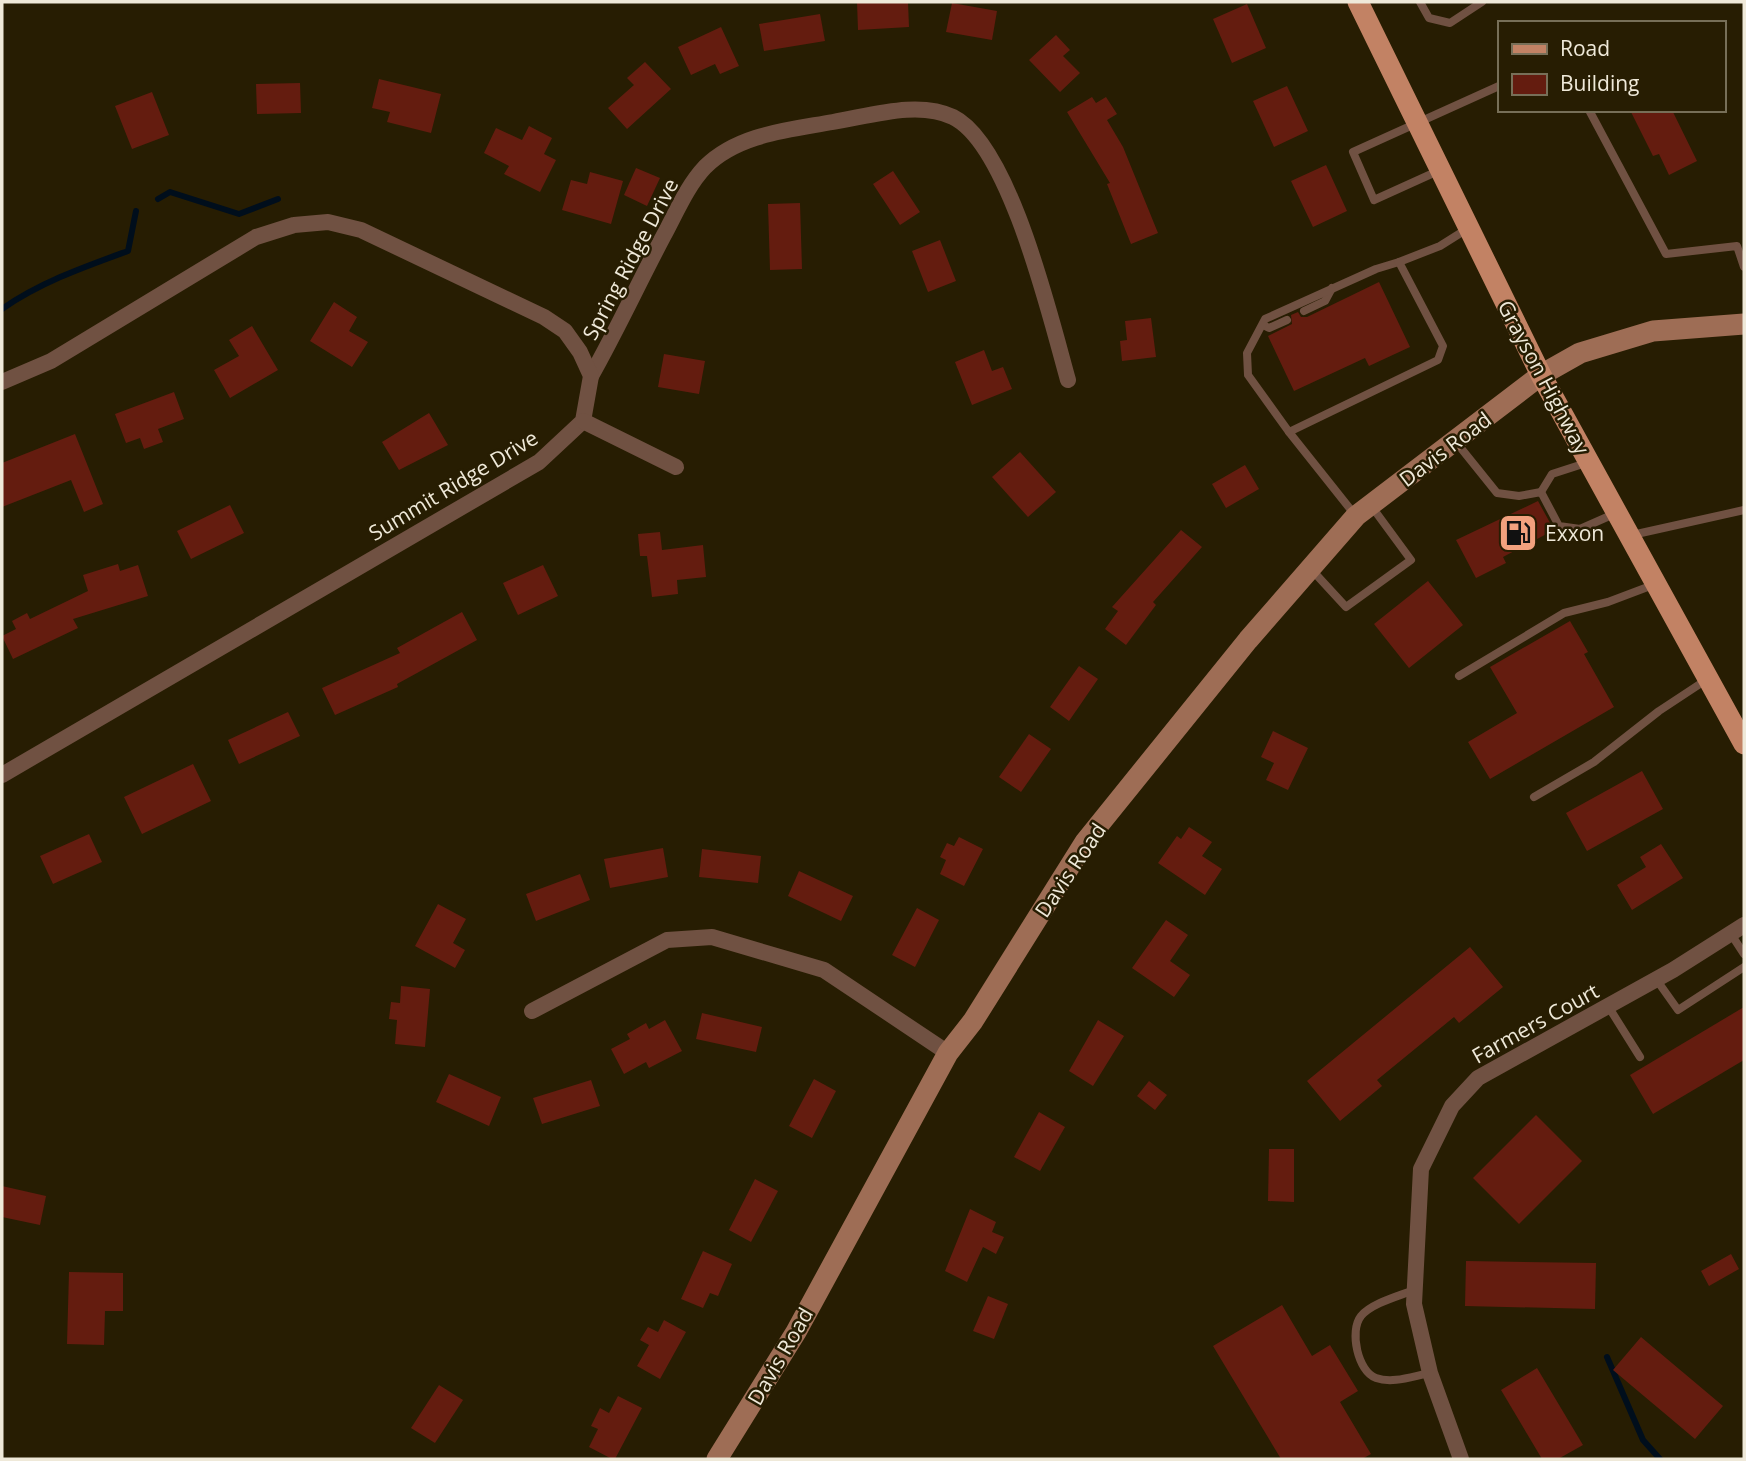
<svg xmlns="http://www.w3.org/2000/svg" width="1746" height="1461" viewBox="0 0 1746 1461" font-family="'Open Sans',sans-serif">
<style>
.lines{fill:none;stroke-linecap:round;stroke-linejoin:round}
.stream{stroke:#000e1c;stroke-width:6}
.building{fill:#641c0f}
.lane{stroke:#705142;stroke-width:8}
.street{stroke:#705142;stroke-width:16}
.secondary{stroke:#9e6d55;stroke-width:21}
.primary{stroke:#c28264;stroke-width:21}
.labels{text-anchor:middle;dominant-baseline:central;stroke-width:5;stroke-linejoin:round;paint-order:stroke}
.street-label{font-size:21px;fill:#efe9d9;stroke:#271d02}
.poi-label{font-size:21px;fill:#efe9d9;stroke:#271d02;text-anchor:start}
</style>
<rect width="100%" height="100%" fill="#271d02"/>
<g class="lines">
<g class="stream">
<path d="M158,199l12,-7 69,22 39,-15"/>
<path d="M2,309c39,-27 82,-42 126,-58l8,-40"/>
<path d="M1607,1357l36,83 17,19"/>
</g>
</g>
<g class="building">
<path d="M857,2h51l1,25 -51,3z"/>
<path d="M952,3l45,8 -5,29 -46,-8z"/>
<path d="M1247,4l19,44 -34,15 -19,-44z"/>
<path d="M820,14l5,27 -61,10 -5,-27z"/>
<path d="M721,27l18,39 -19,8 -5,-10 -24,11 -13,-28z"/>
<path d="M1056,35l14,15 -7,6 17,17 -20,19 -31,-32z"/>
<path d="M645,62l26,27 -44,40 -19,-21 26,-23 -7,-7z"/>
<path d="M379,79l62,15 -10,39 -44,-11 3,-10 -18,-4z"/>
<path d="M300,83l1,30 -44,1 -1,-30z"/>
<path d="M1287,86l21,45 -34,16 -21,-46z"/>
<path d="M152,92l17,43 -37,14 -17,-43z"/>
<path d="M1092,97l4,6 10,-6 11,17 -10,6 16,27 35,86 -27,11 -24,-60 3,-1 -43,-71z"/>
<path d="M1630,110h42l25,51 -28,14 -10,-21 -6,2z"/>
<path d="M529,126l23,12 -8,16 12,6 -16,32 -36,-18 5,-8 -25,-13 12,-25 26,12z"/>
<path d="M1326,165l21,46 -34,16 -22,-46z"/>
<path d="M636,168l24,10 -13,28 -23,-11z"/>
<path d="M893,171l27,41 -20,13 -27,-41z"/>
<path d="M590,172l33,9 -12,43 -49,-14 9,-30 16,4z"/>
<path d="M800,203l2,66 -32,1 -2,-66z"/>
<path d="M940,240l16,41 -28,11 -16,-41z"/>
<path d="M1379,282l31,65 -41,19 -4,-8 -71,33 -26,-55 24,-12 -1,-9 7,-3 3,5h6z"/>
<path d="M334,302l23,15 -8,14 19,11 -16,25 -42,-26z"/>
<path d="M1151,318l5,39 -34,4 -2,-20 7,-1 -2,-19z"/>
<path d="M252,326l26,44 -48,28 -16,-28 25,-14 -10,-16z"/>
<path d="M984,350l8,21 11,-4 9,22 -40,16 -17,-43z"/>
<path d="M664,354l41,7 -6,33 -41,-7z"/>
<path d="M174,392l10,27 -26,10 5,13 -19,7 -4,-11 -14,5 -11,-29z"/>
<path d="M429,413l19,32 -49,25 -17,-28z"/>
<path d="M75,434l28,70 -19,8 -13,-32 -69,27v-44z"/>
<path d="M1020,452l36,40 -28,25 -36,-40z"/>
<path d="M1245,465l14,24 -33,19 -14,-24z"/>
<path d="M1538,501l16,29 -51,27 3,6 -30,15 -20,-38z"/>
<path d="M230,505l14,28 -53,26 -14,-28z"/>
<path d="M1181,530l21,17 -49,55 3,3 -30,40 -21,-16 13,-18 -6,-4z"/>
<path d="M660,532l2,18 41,-5 3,32 -29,3 1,14 -26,3 -5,-41h-7l-2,-22z"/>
<path d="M118,564l2,7 18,-6 10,31 -75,23 5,9 -65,31 -11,-23 14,-7 -4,-8 15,-8 3,6 58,-28 -5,-16z"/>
<path d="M543,565l15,31 -40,19 -15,-32z"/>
<path d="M1428,581l35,44 -54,43 -35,-44z"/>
<path d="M462,612l15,28 -80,44 1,3 -63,28 -13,-27 78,-35 -3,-5z"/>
<path d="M1570,621l18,31 -4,2 30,53 -124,72 -22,-37 49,-29 -27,-46z"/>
<path d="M1079,666l19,13 -29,42 -19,-14z"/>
<path d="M288,712l12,24 -61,28 -11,-24z"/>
<path d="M1273,731l35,17 -20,42 -22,-10 8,-17 -13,-6z"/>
<path d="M1029,734l22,15 -30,43 -22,-15z"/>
<path d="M193,764l18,37 -69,33 -18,-37z"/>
<path d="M1642,771l21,38 -76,42 -21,-38z"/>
<path d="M1189,827l23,15 -10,14 20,13 -17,26 -47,-32 19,-27 4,3z"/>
<path d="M89,834l13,28 -49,22 -13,-28z"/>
<path d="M959,837l24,12 -19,37 -24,-12 6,-14 -6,-3 7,-14 7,3z"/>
<path d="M1661,844l22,34 -51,32 -15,-25 29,-18 -6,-10z"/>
<path d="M663,848l5,29 -58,11 -6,-29z"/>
<path d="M702,849l59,7 -3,27 -59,-6z"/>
<path d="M799,871l54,25 -12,25 -53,-25z"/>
<path d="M580,874l10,26 -54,21 -10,-27z"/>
<path d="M438,904l28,15 -13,24 12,7 -10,18 -40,-22z"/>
<path d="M917,908l22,12 -24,47 -23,-12z"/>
<path d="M1166,920l22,15 -18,26 20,14 -16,22 -42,-29z"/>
<path d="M1470,947l33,40 -44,36 -5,-6 -77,63 5,6 -42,35 -33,-40z"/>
<path d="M401,986l29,3 -5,58 -30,-3 2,-24 -8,-1 2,-17 9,1z"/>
<path d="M1744,1007v53l-91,54 -23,-39z"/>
<path d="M702,1013l60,14 -6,25 -60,-13z"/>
<path d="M665,1020l17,31 -33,17 -3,-6 -22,12 -13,-25 19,-10 -3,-5 19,-11 3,6z"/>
<path d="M1098,1020l26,16 -31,50 -24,-15z"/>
<path d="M449,1074l52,23 -12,29 -53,-24z"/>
<path d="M814,1079l22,12 -24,47 -23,-12z"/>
<path d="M591,1080l9,26 -58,18 -9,-26z"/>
<path d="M1149,1081l18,14 -12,15 -18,-14z"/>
<path d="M1039,1112l26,15 -25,44 -26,-14z"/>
<path d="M1536,1115l46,46 -63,63 -46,-46z"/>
<path d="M1269,1149h25v53l-26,-1z"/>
<path d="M755,1179l23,12 -27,51 -22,-12z"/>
<path d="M2,1186l44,10 -6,29 -38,-8z"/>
<path d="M970,1209l26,13 -4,10 12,5 -8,17 -13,-7 -16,35 -22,-11z"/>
<path d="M703,1251l29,13 -14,32 -8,-3 -7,15 -22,-9z"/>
<path d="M1731,1254l8,15 -30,17 -8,-15z"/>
<path d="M1466,1261l130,2 -1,46 -130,-3z"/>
<path d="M69,1272l54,1v38h-18l-1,34 -37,-1z"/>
<path d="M988,1296l20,8 -14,35 -21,-8z"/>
<path d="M1282,1305l30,51 18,-11 28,46 -18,11 31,52 -9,5h-81l-68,-113z"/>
<path d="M664,1320l22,12 -26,47 -23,-13 12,-21 -9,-5 8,-13 10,5z"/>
<path d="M1641,1337l82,69 -28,33 -82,-69z"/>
<path d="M1537,1368l46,77 -25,14h-16l-41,-69z"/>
<path d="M439,1385l24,15 -28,43 -24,-15z"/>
<path d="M618,1396l24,12 -27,51h-3l-23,-12 9,-18 -7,-3 9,-18 9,5z"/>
</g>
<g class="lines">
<g class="lane">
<path d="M1420,2l9,16 21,5 32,-21"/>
<path d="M1589,110l77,144 71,-8 7,21"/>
<path d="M1438,171l-64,29 -21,-48 146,-66"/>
<path d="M1304,311l21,-10 7,-13"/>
<path d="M1263,325l6,3 18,-8"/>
<path d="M1289,432l-41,-57 -1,-22 18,-34 111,-50 23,-7"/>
<path d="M1456,442l41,51 22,3 22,-4 18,34 21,3 34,-15"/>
<path d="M1541,492l11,-18 34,-11"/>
<path d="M1355,515l-66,-83 149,-72 5,-14 -44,-84 41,-16 27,-17"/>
<path d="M1632,535l112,-25"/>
<path d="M1311,569l35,38 65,-47 -39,-53"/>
<path d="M1459,676l105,-63 44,-11 45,-17"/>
<path d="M1534,797l60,-35 65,-51 47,-31"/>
<path d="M1731,934l13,20"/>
<path d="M1656,979l22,31 66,-43"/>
<path d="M1608,1006l32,51"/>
<path d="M1414,1290c-15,6 -42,13 -53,26 -12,15 -3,56 15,62 17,6 37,-2 54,-5"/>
</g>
<g class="street">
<path d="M591,376c26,-46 48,-94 73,-141 12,-22 23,-49 41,-68 33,-33 84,-37 128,-45 37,-6 85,-22 120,-5 57,28 98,203 115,263"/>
<path d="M2,382l49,-21 205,-124 38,-12 34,-3 33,8 183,87 21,14 15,21 11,24 -8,45 -44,41 -537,313"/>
<path d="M583,421l93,46"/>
<path d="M532,1011l135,-71 45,-3 112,33 124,83"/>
<path d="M1461,1459l-31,-86 -16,-69 7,-135 31,-63 26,-28 195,-108 71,-45"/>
</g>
<path class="secondary" d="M717,1459l79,-127 152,-279 25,-32 112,-179 163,-202 108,-124 185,-141 39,-22 73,-22 91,-7"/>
<path class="primary" d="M1358,2l183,373 203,369"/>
</g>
<defs>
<g id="fuel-square" transform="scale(2.0125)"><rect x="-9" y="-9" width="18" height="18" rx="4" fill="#f2a17e" stroke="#271d02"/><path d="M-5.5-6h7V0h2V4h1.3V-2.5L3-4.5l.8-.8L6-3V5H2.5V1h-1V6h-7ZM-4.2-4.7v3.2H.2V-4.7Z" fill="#111"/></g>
</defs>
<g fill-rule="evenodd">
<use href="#fuel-square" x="1518" y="533"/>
</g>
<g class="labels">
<g class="street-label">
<text transform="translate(630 259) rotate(-62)">Spring Ridge Drive</text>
<text transform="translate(1544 377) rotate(62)">Grayson Highway</text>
<text transform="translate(1445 449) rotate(-37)">Davis Road</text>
<text transform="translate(453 485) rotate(-31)">Summit Ridge Drive</text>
<text transform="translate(1070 870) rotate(-56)">Davis Road</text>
<text transform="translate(1535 1023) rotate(-29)">Farmers Court</text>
<text transform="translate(780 1356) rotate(-60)">Davis Road</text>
</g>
<g class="poi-label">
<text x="1545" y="533">Exxon</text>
</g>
</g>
<rect width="1746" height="1461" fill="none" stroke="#efe9d9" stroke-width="7"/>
<rect x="1498" y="21" width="228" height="91" fill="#271d02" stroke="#776f58" stroke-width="2"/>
<rect x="1512" y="44" width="35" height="10" fill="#c28264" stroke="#776f58" stroke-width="2"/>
<text x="1560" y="56" font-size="21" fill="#efe9d9">Road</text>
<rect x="1512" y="74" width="35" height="21" fill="#641c0f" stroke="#776f58" stroke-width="2"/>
<text x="1560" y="91" font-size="21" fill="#efe9d9">Building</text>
</svg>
